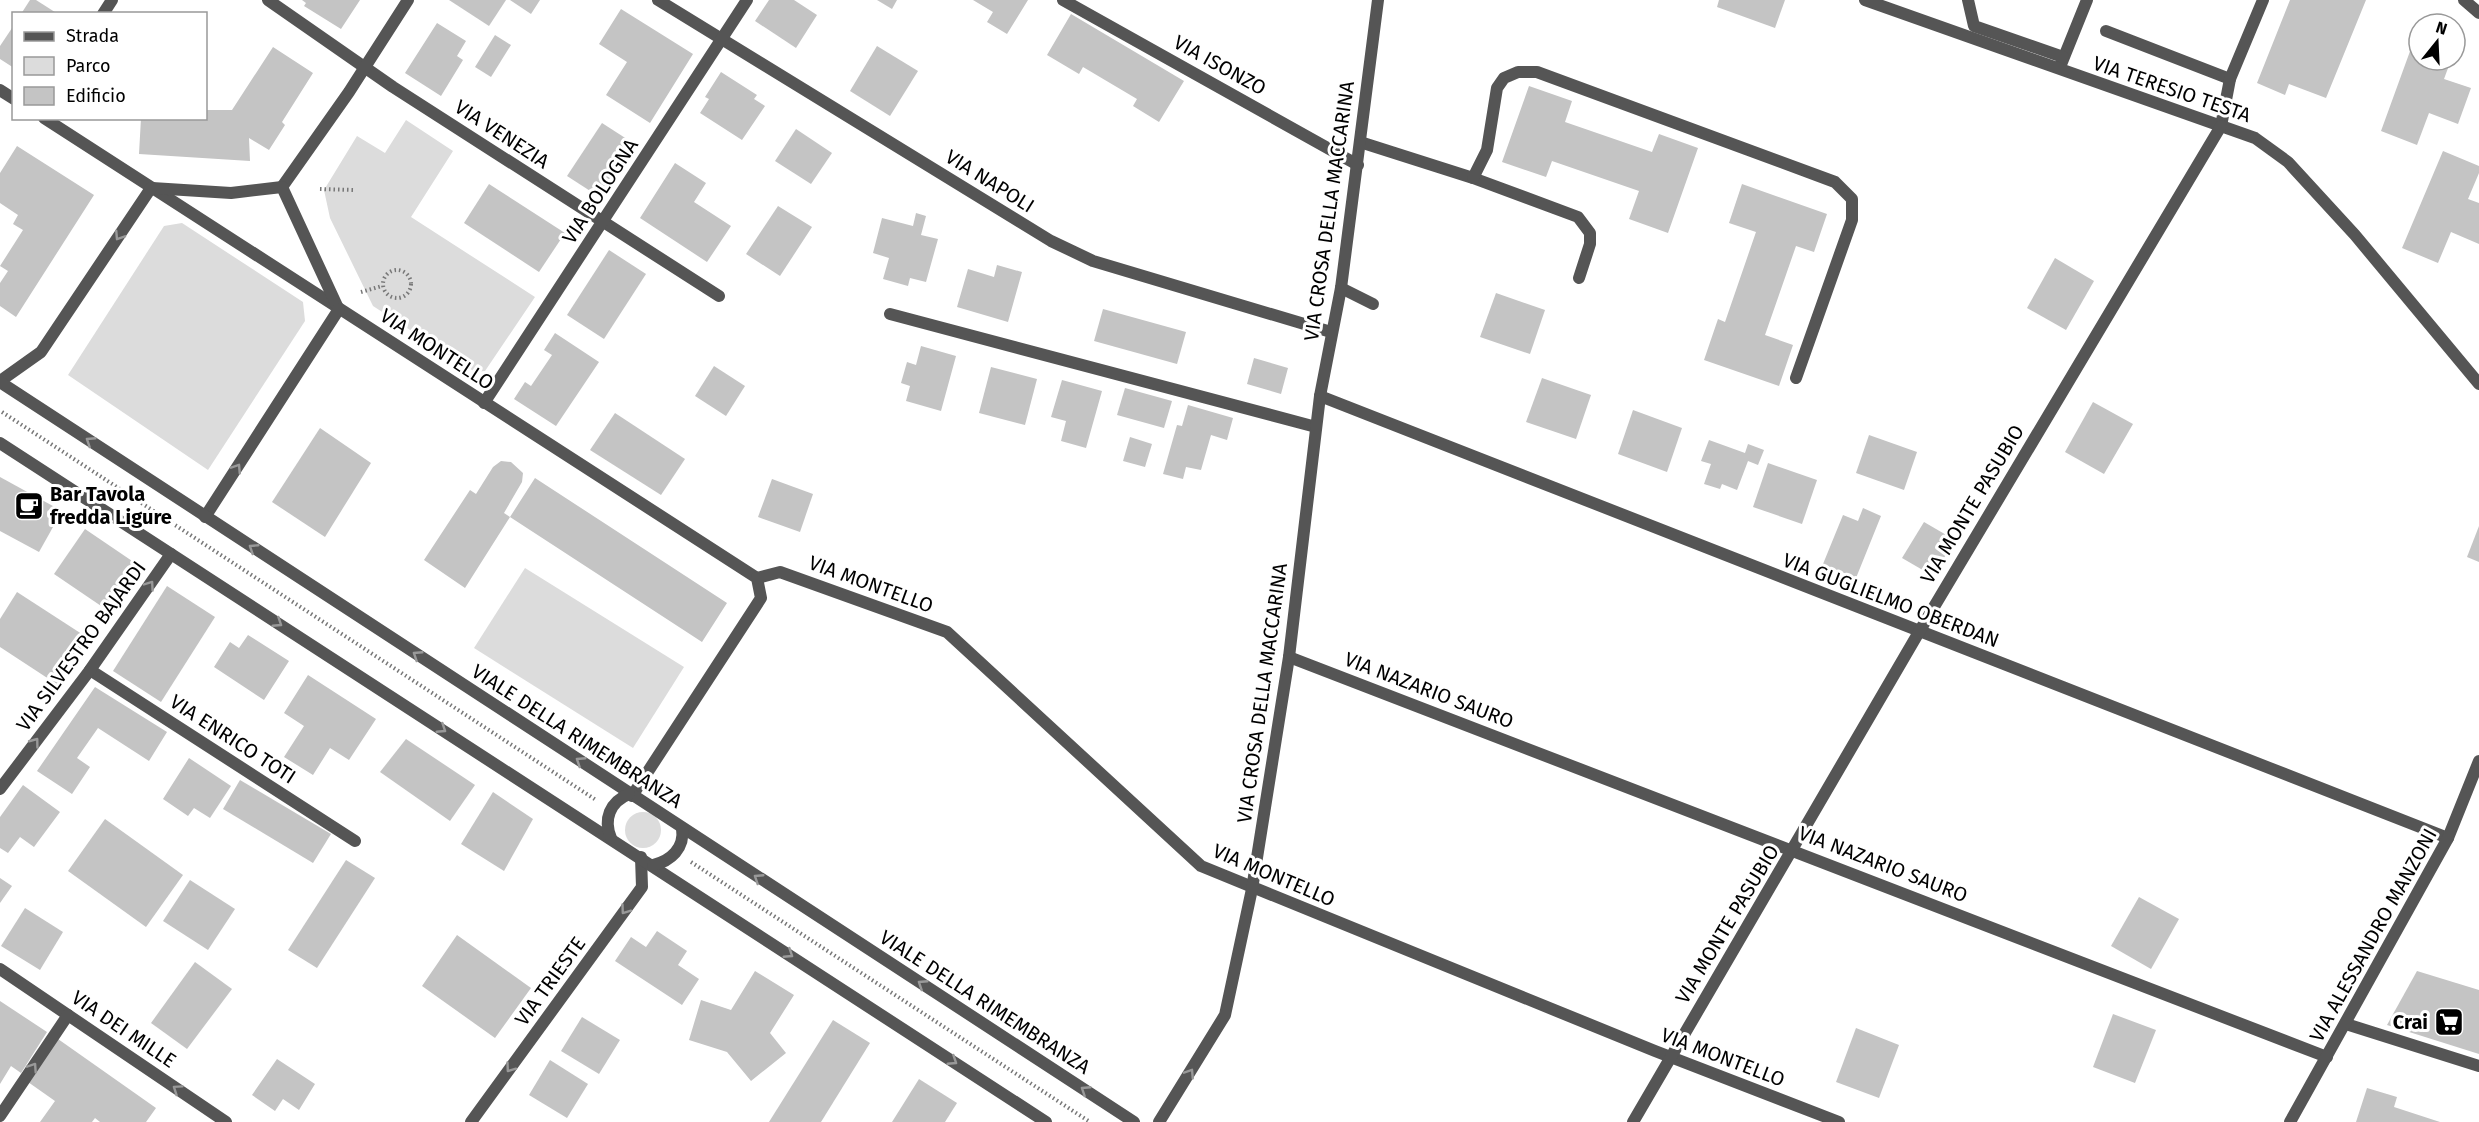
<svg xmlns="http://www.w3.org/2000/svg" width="2479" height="1122" viewBox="0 0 2479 1122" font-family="'Fira Sans',sans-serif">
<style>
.green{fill:#dcdcdc}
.building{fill:#c4c4c4}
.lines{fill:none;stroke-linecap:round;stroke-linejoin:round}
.path{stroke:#777;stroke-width:4;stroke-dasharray:1.5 3;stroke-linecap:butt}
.service{stroke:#555;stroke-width:12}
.pedestrian{stroke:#555;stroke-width:12}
.minor{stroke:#555;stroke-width:12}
.tertiary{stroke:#555;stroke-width:12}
.oneway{stroke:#999}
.labels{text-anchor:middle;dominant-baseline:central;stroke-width:6;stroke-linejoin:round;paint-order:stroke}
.street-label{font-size:20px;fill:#000;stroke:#fff}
.poi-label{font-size:20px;font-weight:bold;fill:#000;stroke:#fff;text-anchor:start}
</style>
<rect width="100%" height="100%" fill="#fff"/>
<g class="green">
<path d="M406,120l47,31 -42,66 124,80 -50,74 -10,1 -102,-66 -43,-88 -6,-28 33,-54 28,17z"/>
<path d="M182,223l121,79 2,19 -97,149 -140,-95 96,-149z"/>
<path d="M525,568l159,99 -51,81 -159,-100z"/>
<circle cx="643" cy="830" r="18"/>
</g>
<g class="building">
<path d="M30,0h6l22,14h-37z"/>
<path d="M302,0h58l-19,29 -37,-23 2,-3z"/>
<path d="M449,0h57l-17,26z"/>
<path d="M510,0h30l-9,14z"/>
<path d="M769,0h25l23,15 -21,33 -41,-27z"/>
<path d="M877,0h20l-5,9z"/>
<path d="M973,0h55l-21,34 -20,-12 6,-10z"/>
<path d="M1719,0h66l-10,28 -58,-21z"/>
<path d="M2290,0h76l-40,98 -37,-14 -4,11 -28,-12z"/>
<path d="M621,9l72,45 -43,69 -44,-28 21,-33 -28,-18z"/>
<path d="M1071,14l113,67 -25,41 -26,-16 4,-7 -54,-32 -4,7 -32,-19z"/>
<path d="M437,23l29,18 -9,15 6,4 -22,36 -36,-23z"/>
<path d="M14,25v43l-14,-9v-13z"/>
<path d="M2417,32l2,1v27h32l-7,19 27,9 -13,36 -29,-11 -12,32 -36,-14z"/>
<path d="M495,35l16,10 -20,32 -16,-10z"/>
<path d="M877,46l41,25 -28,45 -40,-25z"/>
<path d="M273,47l40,26 -31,49 3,3 -16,25 -20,-12 1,23 -111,-7 2,-36h65v-8h26z"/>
<path d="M721,72l36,23 -3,4 11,7 -23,34 -42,-27 9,-14 -4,-2z"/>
<path d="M1529,86l43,15 -7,21 87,30 7,-18 39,14 -30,85 -39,-14 10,-28 -87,-30 -6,16 -44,-15z"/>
<path d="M602,123l31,20 -35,53 -31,-20z"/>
<path d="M796,129l36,24 -21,31 -36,-23z"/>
<path d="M17,146l77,49 -78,122 -16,-11v-23l8,-12 -8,-5 23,-36 -10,-6 5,-9 -18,-12v-30z"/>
<path d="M2443,151l36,15v7l-11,26 11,4v41l-28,-12 -13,31 -36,-15z"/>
<path d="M675,163l31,20 -12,19 37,24 -24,36 -67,-44z"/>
<path d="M489,184l76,49 -26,39 -75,-49z"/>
<path d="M1742,184l85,30 -13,38 -18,-6 -31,89 28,10 -14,41 -75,-26 14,-41 7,3 31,-90 -27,-9z"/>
<path d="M778,206l34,21 -32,49 -34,-22z"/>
<path d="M916,213l10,3 -5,19 17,4 -12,43 -16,-4 -2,8 -25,-7 6,-21 -16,-5 9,-35 31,8z"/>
<path d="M609,250l37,24 -42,65 -37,-24z"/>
<path d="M2055,258l39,23 -28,49 -39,-22z"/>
<path d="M997,265l25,7 -14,50 -51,-15 11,-38 26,8z"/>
<path d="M1496,293l49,17 -15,44 -50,-17z"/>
<path d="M1103,309l83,23 -9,32 -83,-23z"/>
<path d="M555,333l44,29 -43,64 -42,-27 11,-17 6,4 21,-31 -8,-5z"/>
<path d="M921,346l35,10 -15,55 -35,-10 4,-15 -9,-3 6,-21 9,3z"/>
<path d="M1254,358l34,10 -7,26 -34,-10z"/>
<path d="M714,366l31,20 -19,30 -31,-20z"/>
<path d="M991,367l46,12 -12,46 -46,-12z"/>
<path d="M1542,378l49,17 -15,44 -50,-17z"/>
<path d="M1062,380l40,11 -16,57 -25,-7 5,-20 -15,-4z"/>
<path d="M1125,388l47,13 -8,27 -47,-13z"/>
<path d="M2093,402l40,22 -29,50 -39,-22z"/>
<path d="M1188,405l45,13 -6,22 -16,-5 -10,35 -15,-3 -3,12 -20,-5 14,-49 5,1z"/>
<path d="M1633,410l49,18 -15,44 -49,-18z"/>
<path d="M615,413l70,46 -24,36 -71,-45z"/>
<path d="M320,428l51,35 -46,74 -53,-35z"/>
<path d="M1869,435l48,17 -13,38 -48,-17z"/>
<path d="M1130,437l22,7 -7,23 -22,-6z"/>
<path d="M1709,440l36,13 3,-9 16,6 -6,15 -10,-4 -11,29 -15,-6 -2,5 -16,-5 7,-20 -10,-3z"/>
<path d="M501,461l10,1 12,11 -1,9 -18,31 6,4 25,-39 192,125 -25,39 -192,-125 -45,71 -41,-28 46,-70 6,4 17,-27z"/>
<path d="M1768,463l49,17 -15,44 -49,-17z"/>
<path d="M0,477l62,34 -23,41 -39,-21z"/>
<path d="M772,479l41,15 -13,38 -42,-15z"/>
<path d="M1863,508l18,8 -25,62 -33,-14 20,-49 15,6z"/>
<path d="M1924,522l31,18 -22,36 -31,-18z"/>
<path d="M2479,526v36l-12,-5z"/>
<path d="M85,529l53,36 -31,45 -53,-36z"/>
<path d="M167,586l48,31 -54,85 -48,-31z"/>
<path d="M17,592l71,46 -30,47 -58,-38v-28z"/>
<path d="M248,635l41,26 -25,39 -50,-33 16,-25 9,6z"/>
<path d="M308,675l68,44 -27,41 -19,-12 -17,27 -29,-18 20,-31 -20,-13z"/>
<path d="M95,687l72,45 -18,29 -51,-33 -21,30 13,9 -18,27 -35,-23z"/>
<path d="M406,739l69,46 -25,36 -70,-49z"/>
<path d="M189,758l42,28 -21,32 -16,-10 -6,8 -25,-17z"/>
<path d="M240,780l91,54 -18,29 -90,-54z"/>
<path d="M23,785l37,27 -26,35 -14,-10 -12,16 -8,-5v-31z"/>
<path d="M493,792l40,27 -29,52 -43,-27z"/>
<path d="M105,819l78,56 -37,52 -78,-56z"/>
<path d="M346,860l29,18 -58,90 -29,-18z"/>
<path d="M0,878l12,8 -12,17z"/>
<path d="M190,880l45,29 -27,41 -45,-29z"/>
<path d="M2139,897l40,22 -28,50 -40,-23z"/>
<path d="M25,908l38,24 -23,38 -39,-24z"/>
<path d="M657,931l30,20 -9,14 21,14 -17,26 -67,-44 16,-24 15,10z"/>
<path d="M457,935l74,53 -36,50 -73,-52z"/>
<path d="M195,962l37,27 -45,60 -36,-26z"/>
<path d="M755,971l39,24 -24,38 16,20 -35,28 -24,-29 -38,-12 12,-40 30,10z"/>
<path d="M2417,971l62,19v64l-92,-29z"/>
<path d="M0,1001l47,31 -26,41 -10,-7 -11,18z"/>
<path d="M2113,1014l43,16 -21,53 -42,-16z"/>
<path d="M582,1017l38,23 -21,34 -38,-23z"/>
<path d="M833,1020l37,23 -49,79h-52z"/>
<path d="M1856,1028l43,17 -20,53 -43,-16z"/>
<path d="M58,1039l98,69 -10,14h-46l-5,-4 -3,4h-52l15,-21 -27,-19z"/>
<path d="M277,1059l38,25 -16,26 -16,-11 -8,12 -23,-16z"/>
<path d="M550,1060l38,24 -21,34 -38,-23z"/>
<path d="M919,1079l38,24 -12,19h-53z"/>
<path d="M2367,1088l30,9 -3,10 46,15h-84z"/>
</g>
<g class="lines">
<g class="path">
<path d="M320,189l34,1"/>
<circle cx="397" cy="284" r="14"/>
<path d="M361,292l21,-6"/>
<path d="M2,412l594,388"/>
<path d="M691,862l399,260"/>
</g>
<g class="service">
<path d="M2106,31l124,48"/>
<path d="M2060,67l27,-67"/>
<path d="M2221,126l9,-47 33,-79"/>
<path d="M1341,288l32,16"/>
</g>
<path class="pedestrian" d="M1968,0l6,26 89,31"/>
<g class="minor">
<path d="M268,0l125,87 326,209"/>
<path d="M658,0l393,241 42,20 238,71"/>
<path d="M1063,0l295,165"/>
<path d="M1865,0l390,138 33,24 67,73 124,149"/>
<path d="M2464,0l15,13"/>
<path d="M103,14l9,-14"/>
<path d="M0,90l14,9"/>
<path d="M44,118l713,460 4,20 -129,198"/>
<path d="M1360,142l113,36 105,39 12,16v11l-11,34"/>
<path d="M1473,178l14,-28 10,-62 7,-10 14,-6h19l298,110 17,17v21l-56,158"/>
<path d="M282,187l67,-95 59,-92"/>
<path d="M152,188l79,5 51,-6 56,121"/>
<path d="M890,314l426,113"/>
<path d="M0,381l41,-29 110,-164"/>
<path d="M1320,396l1128,442"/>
<path d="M484,403l263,-403"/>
<path d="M205,517l134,-208"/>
<path d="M757,578l23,-6 167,60 254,234 454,185 184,71"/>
<path d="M1289,657l1038,400"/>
<path d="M90,670l265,171"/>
<path d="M0,789l90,-119 81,-116"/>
<path d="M0,969l226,153"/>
<path d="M2346,1024l133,42"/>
<path d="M0,1116l68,-101"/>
<path d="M471,1122l171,-235 -1,-30"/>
<path d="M1159,1122l66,-107 27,-126 37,-232 31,-261 21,-108 37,-288"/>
<path d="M1633,1122l286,-490 302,-506"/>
</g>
<g class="tertiary">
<path d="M0,382l1134,740"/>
<path d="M0,443l1046,679"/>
<path d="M611,838c-8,-19 -1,-36 18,-44"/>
<path d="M653,865c18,-4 32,-17 29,-37"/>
<path d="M2290,1122l158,-284 31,-77"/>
</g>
</g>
<defs><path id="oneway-chevron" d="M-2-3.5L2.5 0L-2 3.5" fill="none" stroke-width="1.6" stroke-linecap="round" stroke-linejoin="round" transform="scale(1.5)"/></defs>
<g class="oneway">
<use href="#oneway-chevron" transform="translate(119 236) rotate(123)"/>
<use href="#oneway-chevron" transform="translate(90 441) rotate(-147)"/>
<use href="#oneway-chevron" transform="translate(237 468) rotate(-57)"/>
<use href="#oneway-chevron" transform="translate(253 548) rotate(-147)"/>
<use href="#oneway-chevron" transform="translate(150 585) rotate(-55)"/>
<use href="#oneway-chevron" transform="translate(278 623) rotate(33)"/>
<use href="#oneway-chevron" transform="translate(417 655) rotate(-147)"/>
<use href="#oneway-chevron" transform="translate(442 729) rotate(33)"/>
<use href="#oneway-chevron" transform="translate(35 742) rotate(-53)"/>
<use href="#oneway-chevron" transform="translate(580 761) rotate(-147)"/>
<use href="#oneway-chevron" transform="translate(758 878) rotate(-147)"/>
<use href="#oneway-chevron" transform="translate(625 910) rotate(126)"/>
<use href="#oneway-chevron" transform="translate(789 954) rotate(33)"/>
<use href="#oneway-chevron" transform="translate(922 984) rotate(-147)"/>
<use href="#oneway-chevron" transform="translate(953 1061) rotate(33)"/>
<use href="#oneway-chevron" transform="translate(33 1067) rotate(-56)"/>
<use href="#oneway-chevron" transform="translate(510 1068) rotate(126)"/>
<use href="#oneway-chevron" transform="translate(1190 1073) rotate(-57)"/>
<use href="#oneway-chevron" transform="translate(177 1089) rotate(-146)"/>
<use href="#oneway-chevron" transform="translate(1085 1090) rotate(-147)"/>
</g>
<defs>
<g id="cafe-square" transform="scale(1.5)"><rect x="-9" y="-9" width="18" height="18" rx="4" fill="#000" stroke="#fff"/><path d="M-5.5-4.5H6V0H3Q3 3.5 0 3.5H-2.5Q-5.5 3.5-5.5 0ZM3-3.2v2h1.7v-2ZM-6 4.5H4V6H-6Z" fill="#fff"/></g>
<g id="supermarket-square" transform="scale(1.5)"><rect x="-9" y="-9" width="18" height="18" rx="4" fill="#000" stroke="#fff"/><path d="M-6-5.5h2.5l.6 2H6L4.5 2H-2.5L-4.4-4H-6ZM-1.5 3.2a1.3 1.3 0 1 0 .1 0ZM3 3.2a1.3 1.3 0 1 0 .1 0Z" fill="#fff"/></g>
</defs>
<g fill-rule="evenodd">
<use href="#cafe-square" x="29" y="506"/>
<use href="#supermarket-square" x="2449" y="1022"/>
</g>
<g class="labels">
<g class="street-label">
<text transform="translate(1220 65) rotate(29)">VIA ISONZO</text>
<text transform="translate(2172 89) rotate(19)">VIA TERESIO TESTA</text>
<text transform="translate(502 134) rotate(33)">VIA VENEZIA</text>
<text transform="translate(990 181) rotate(32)">VIA NAPOLI</text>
<text transform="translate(600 191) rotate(-57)">VIA BOLOGNA</text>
<text transform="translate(1329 211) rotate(-82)">VIA CROSA DELLA MACCARINA</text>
<text transform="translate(437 349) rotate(33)">VIA MONTELLO</text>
<text transform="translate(1972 504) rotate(-59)">VIA MONTE PASUBIO</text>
<text transform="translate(871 584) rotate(20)">VIA MONTELLO</text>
<text transform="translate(1891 600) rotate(21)">VIA GUGLIELMO OBERDAN</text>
<text transform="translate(81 646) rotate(-54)">VIA SILVESTRO BAJARDI</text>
<text transform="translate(1429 690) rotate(21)">VIA NAZARIO SAURO</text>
<text transform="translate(1262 693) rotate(-82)">VIA CROSA DELLA MACCARINA</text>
<text transform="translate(577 736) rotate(33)">VIALE DELLA RIMEMBRANZA</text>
<text transform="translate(233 739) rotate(33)">VIA ENRICO TOTI</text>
<text transform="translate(1883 864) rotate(21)">VIA NAZARIO SAURO</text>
<text transform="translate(1274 875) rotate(23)">VIA MONTELLO</text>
<text transform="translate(1727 924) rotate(-59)">VIA MONTE PASUBIO</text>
<text transform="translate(2373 935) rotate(-61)">VIA ALESSANDRO MANZONI</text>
<text transform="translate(550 981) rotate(-54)">VIA TRIESTE</text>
<text transform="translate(985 1002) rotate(33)">VIALE DELLA RIMEMBRANZA</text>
<text transform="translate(124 1029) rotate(34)">VIA DEI MILLE</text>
<text transform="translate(1723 1057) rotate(21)">VIA MONTELLO</text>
</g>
<g class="poi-label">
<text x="50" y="494">Bar Tavola<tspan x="50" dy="23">fredda Ligure</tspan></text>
<text x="2428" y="1022" text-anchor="end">Crai</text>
</g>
</g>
<rect x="12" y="12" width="195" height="108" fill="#ffffff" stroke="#999999" stroke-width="1.5"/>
<rect x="24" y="32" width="30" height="9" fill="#555555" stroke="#999999" stroke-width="1.5"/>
<text x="66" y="42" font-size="18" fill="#000000">Strada</text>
<rect x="24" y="57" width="30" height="18" fill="#dcdcdc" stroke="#999999" stroke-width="1.5"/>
<text x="66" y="72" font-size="18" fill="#000000">Parco</text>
<rect x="24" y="87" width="30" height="18" fill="#c4c4c4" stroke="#999999" stroke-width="1.5"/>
<text x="66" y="102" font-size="18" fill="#000000">Edificio</text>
<g transform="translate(2437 42) rotate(18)"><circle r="28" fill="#ffffff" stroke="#999999" stroke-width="1.5"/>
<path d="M0-4.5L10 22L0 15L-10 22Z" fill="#000000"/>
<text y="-9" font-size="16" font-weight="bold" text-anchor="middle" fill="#000000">N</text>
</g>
</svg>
